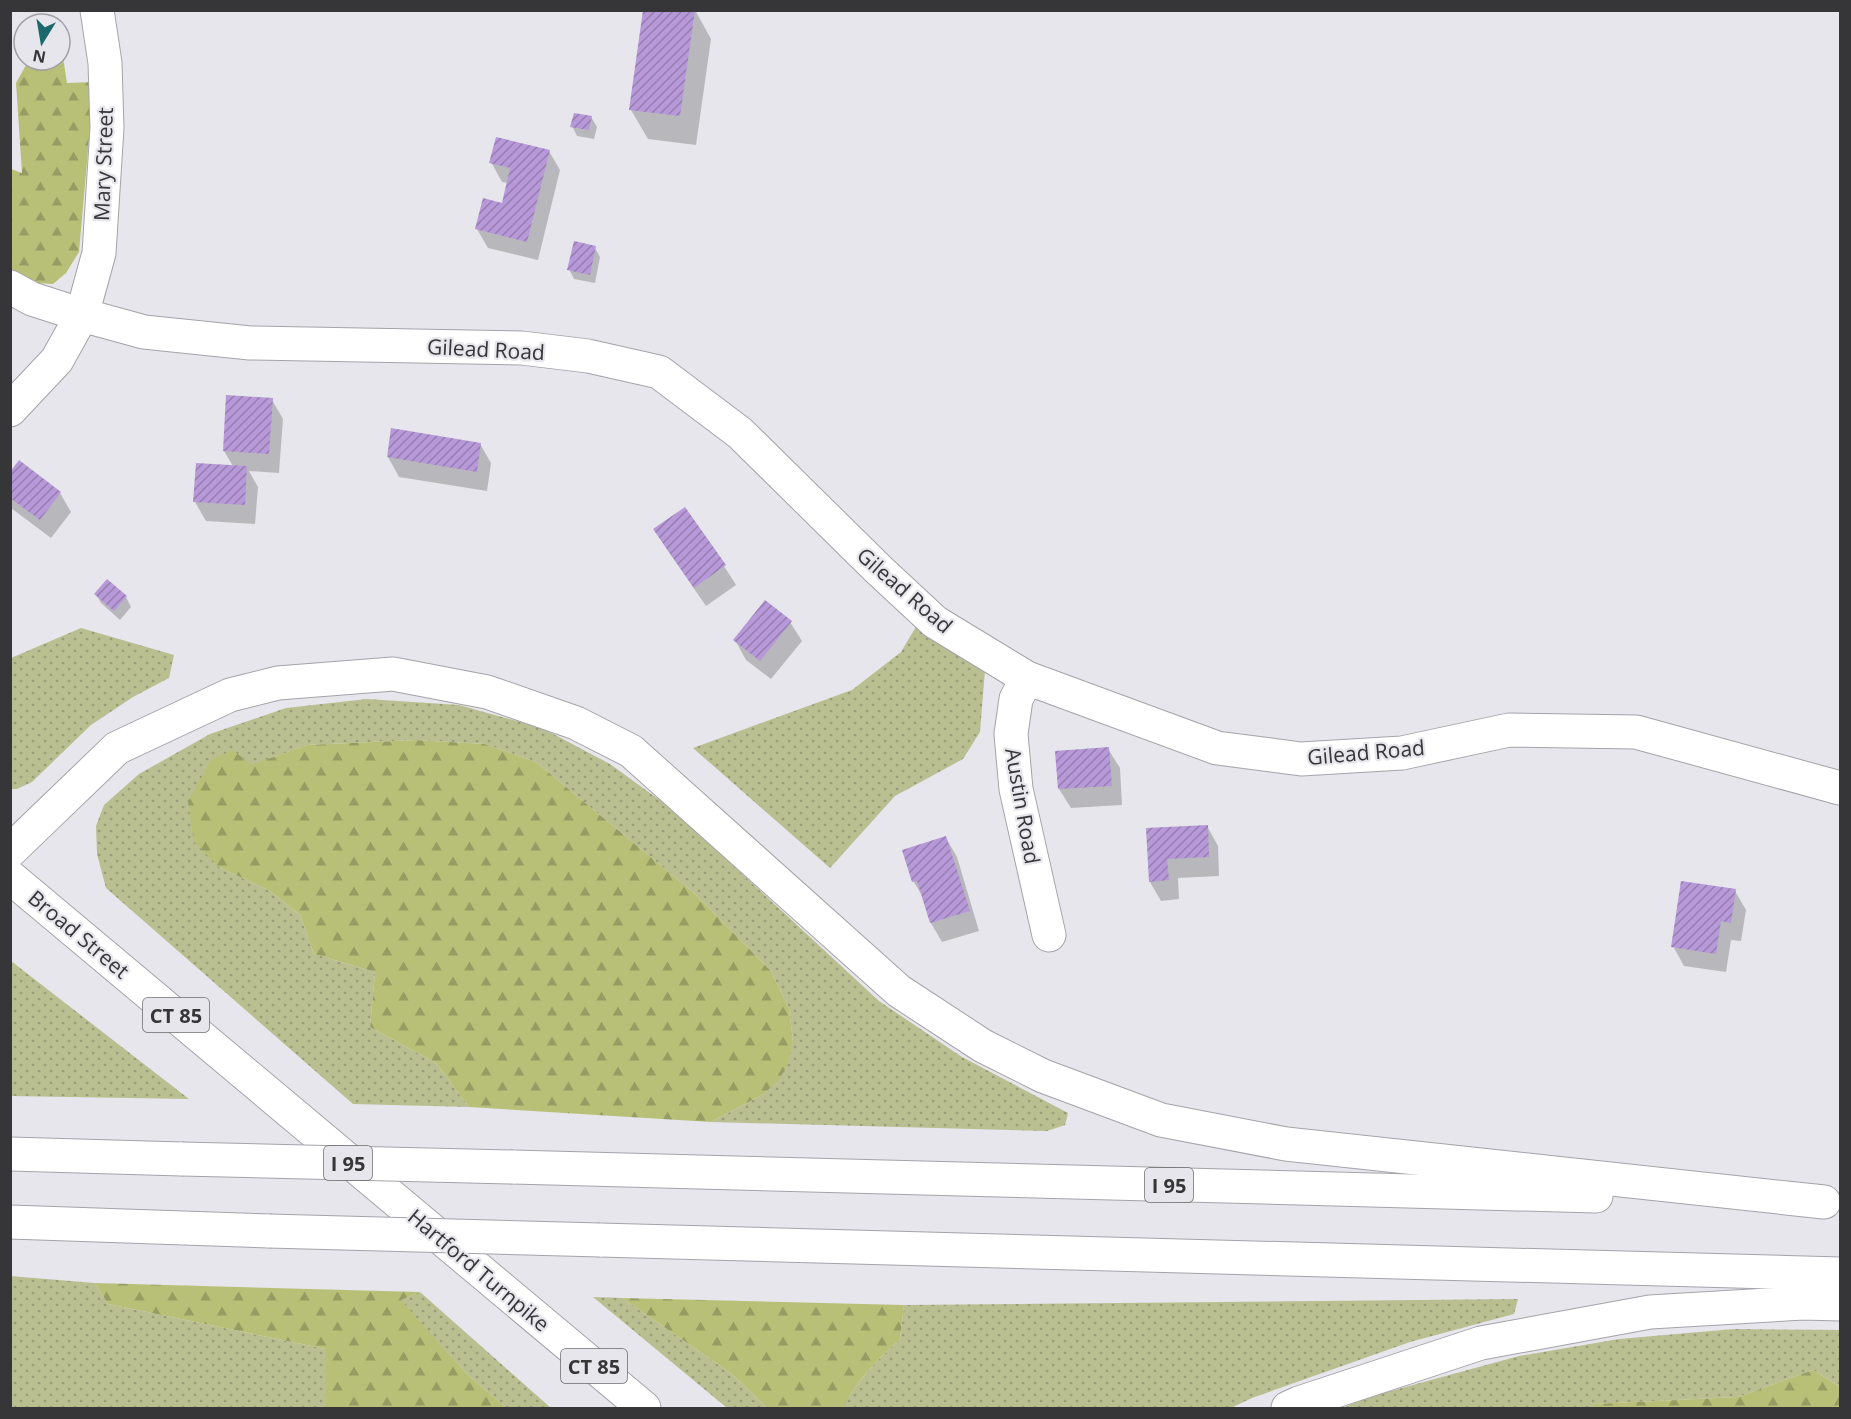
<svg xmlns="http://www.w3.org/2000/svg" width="1851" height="1419" viewBox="0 0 1851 1419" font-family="'Open Sans',sans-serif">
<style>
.grass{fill:url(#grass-dots)}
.forest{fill:url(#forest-firs)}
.shadow{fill:#0003}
.building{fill:url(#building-hatch)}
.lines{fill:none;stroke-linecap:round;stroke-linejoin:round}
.minor-casing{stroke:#a4a3a9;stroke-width:35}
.highway-casing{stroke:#a4a3a9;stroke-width:35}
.minor{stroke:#fff;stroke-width:33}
.highway{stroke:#fff;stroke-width:33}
.highway-bridge-casing{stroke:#a4a3a9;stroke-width:35;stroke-linecap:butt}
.highway-bridge{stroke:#fff;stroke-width:33}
.labels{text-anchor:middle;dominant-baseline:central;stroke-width:4.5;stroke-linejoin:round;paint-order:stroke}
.shield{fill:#e7e6ec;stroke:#6b6b6e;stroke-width:1.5}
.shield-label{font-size:20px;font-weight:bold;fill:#363638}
.street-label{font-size:21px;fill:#363638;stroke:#e7e6ec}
</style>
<defs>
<pattern id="grass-dots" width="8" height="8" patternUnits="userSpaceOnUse" patternTransform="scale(1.5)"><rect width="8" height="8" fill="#babf91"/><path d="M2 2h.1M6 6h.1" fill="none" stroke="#989c77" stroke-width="1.8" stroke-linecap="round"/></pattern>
<pattern id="forest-firs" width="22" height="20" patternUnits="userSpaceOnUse" patternTransform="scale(1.5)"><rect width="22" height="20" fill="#b8c077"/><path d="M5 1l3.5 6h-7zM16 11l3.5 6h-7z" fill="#969d63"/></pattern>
<pattern id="building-hatch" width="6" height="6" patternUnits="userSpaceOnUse" patternTransform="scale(1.5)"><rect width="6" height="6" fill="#b798d8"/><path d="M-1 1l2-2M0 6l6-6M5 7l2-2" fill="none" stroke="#967db0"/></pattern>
</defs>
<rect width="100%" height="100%" fill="#e7e6ec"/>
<g class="grass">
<path d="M917,625l68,45 -5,62 -17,27 -68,37 -65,72 -137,-120 159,-58 49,-38z"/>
<path d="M81,628l93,27 -5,23 -36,19 -42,28 -59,57 -15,7h-6v-131z"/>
<path d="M367,699l92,6 83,23 68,36 62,45 207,192 83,56 106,56 -3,12 -18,6 -336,-9 51,-27 31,-54 -4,-32 -18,-38 -77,-78 -158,-131 -51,-18 -69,-4 -109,5 -57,21 -31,101 51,24 30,24 14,39 61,18 -5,55 66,36 33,44 -116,-3 -247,-216 -9,-34 -1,-28 8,-21 35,-31 71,-40 76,-26z"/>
<path d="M11,961l178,138 -178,-3z"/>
<path d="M10,1276l85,7 13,21 218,45v59h-315z"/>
<path d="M420,1292l131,116h-44l-39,-33 -68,-75z"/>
<path d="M593,1297l29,1 110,76 35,34h-40z"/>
<path d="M1518,1299l-4,15 -104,28 -158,56 -21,10h-388c13,-27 34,-48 57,-69l4,-34z"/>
<path d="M1734,1329l106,1v57l-27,-17 -75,27 -144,7v4h-251l22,-10 154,-42 100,-17z"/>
</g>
<g class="forest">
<path d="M60,51h2l5,32 27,-1 -15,170 -13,21 -13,11 -18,-1 -24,-14v-100l11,4 -6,-90 10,-18 8,-5h26z"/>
<path d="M416,740l69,4 51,18 158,131 77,78 18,38 4,32 -6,25 -9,15 -16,14 -51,27 -242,-15 -33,-44 -66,-36 5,-55 -61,-18 -14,-39 -30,-24 -51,-24 -25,-25 -6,-40 23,-42 22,-10 18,15 56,-20z"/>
<path d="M95,1283l325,9 -19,8 67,75 39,33h-181v-59l-218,-45z"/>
<path d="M622,1298l282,7 -4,34c-23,21 -44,42 -57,69h-76l-35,-34z"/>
<path d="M1813,1370l27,17v21h-246v-4l144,-7z"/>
</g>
<g class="shadow">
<path d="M695,10l16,29 -15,106 -48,-6 -17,-29z"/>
<path d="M591,117l6,10 -3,12 -17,-3 -5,-10z"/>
<path d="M549,151l11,19 -22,90 -50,-12 -11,-19 26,-24 5,-22 -6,-1 -11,-20z"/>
<path d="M595,248l5,9 -5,26 -21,-4 -5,-10z"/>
<path d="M272,400l11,19 -4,54 -30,-2 9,16 -3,37 -49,-3 -11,-19 38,-36 -9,-15z"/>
<path d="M392,430l88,14 11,19 -4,28 -88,-14 -11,-20z"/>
<path d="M10,474l50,19 11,19 -20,26 -40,-30z"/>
<path d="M684,509l40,57 12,19 -30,21 -40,-58 -11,-19z"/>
<path d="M107,581l19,16 5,10 -11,13 -19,-17 -5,-9z"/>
<path d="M790,622l12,19 -31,38 -25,-19 -11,-20z"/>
<path d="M1108,749l12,19 2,37 -51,3 -12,-19z"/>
<path d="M1207,826l11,20 1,30 -41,2 1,21 -18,2 -11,-19 -3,-52z"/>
<path d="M946,838l11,19 22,74 -37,11 -11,-19 -7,-24 -10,-17 -10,-31z"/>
<path d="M1735,891l11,19 -5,31 -10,-1 -5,32 -42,-6 -11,-20z"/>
</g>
<g class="building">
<path d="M643,10h52l-15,106 -51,-6z"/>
<path d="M574,113l18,3 -3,14 -19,-3z"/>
<path d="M496,137l54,13 -23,92 -52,-13 8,-31 19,5 8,-35 -21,-5z"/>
<path d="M574,241l22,5 -6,29 -23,-5z"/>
<path d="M226,395l47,3 -4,56 -46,-3z"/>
<path d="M391,428l90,15 -4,29 -90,-15z"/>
<path d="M19,460l42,32 -21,28 -30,-22v-26z"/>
<path d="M196,463l51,3 -2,39 -52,-3z"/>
<path d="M685,507l41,58 -32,23 -41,-59z"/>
<path d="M107,579l20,17 -13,15 -20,-17z"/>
<path d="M765,600l27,21 -32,40 -27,-21z"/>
<path d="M1109,747l3,39 -54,3 -3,-38z"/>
<path d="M1208,825l1,32 -42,2 2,21 -20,2 -3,-54z"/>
<path d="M946,836l24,75 -40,12 -13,-42 -5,1 -10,-32z"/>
<path d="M1681,881l55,8 -5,34 -10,-2 -5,33 -45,-7z"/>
</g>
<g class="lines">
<g class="minor-casing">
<g id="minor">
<path d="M10,287l22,12 50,16 62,17 106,11 272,5 66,8 71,16 81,61 138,136 57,53 92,56 190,70 84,11 101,-6 107,-23 127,2 204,56"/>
<path d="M10,410l47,-50 25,-45 17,-62 8,-125 -2,-65 -8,-53"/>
<path d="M1027,678l-11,21 -5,35 5,55 33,146"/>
</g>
</g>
<g class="highway-casing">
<g id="highway">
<path d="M10,851l107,-103 113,-53 48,-12 115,-9 94,18 89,31 55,28 268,240 84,55 60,30 118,44 125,24 538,58"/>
<path d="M10,877l634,531"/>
<path d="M10,1154l172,5"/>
<path d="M513,1167l1083,29"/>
<path d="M10,1222l259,9"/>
<path d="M600,1240l1240,34"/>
<path d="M1288,1408l11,-5 182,-60 169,-31 153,-9 37,1"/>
</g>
</g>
<use href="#minor" class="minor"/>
<use href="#highway" class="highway"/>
<g class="highway-bridge-casing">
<g id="highway-bridge">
<path d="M182,1159l331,8"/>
<path d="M269,1231l331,9"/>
</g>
</g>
<use href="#highway-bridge" class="highway-bridge"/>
</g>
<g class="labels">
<g class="shield">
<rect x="143" y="998" width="66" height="34" rx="4.5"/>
<rect x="324" y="1146" width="48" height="34" rx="4.5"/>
<rect x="1145" y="1168" width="48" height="34" rx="4.5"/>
<rect x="561" y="1349" width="66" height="34" rx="4.5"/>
</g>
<g class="shield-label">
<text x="176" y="1015">CT 85</text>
<text x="348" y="1163">I 95</text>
<text x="1169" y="1185">I 95</text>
<text x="594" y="1366">CT 85</text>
</g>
<g class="street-label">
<text transform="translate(103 164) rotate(-88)">Mary Street</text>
<text transform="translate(486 349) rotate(3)">Gilead Road</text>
<text transform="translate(905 590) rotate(41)">Gilead Road</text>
<text transform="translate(1366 752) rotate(-5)">Gilead Road</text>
<text transform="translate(1023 806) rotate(80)">Austin Road</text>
<text transform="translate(79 934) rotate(40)">Broad Street</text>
<text transform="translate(479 1270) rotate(40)">Hartford Turnpike</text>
</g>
</g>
<rect width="1851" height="1419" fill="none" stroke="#363638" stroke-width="24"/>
<g transform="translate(42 42) rotate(191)"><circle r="28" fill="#e7e6ec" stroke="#a0a0a4" stroke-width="1.5"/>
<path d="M0-4.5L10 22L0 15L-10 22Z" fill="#1c696c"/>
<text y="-9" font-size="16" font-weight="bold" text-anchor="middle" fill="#363638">N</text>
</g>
</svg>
